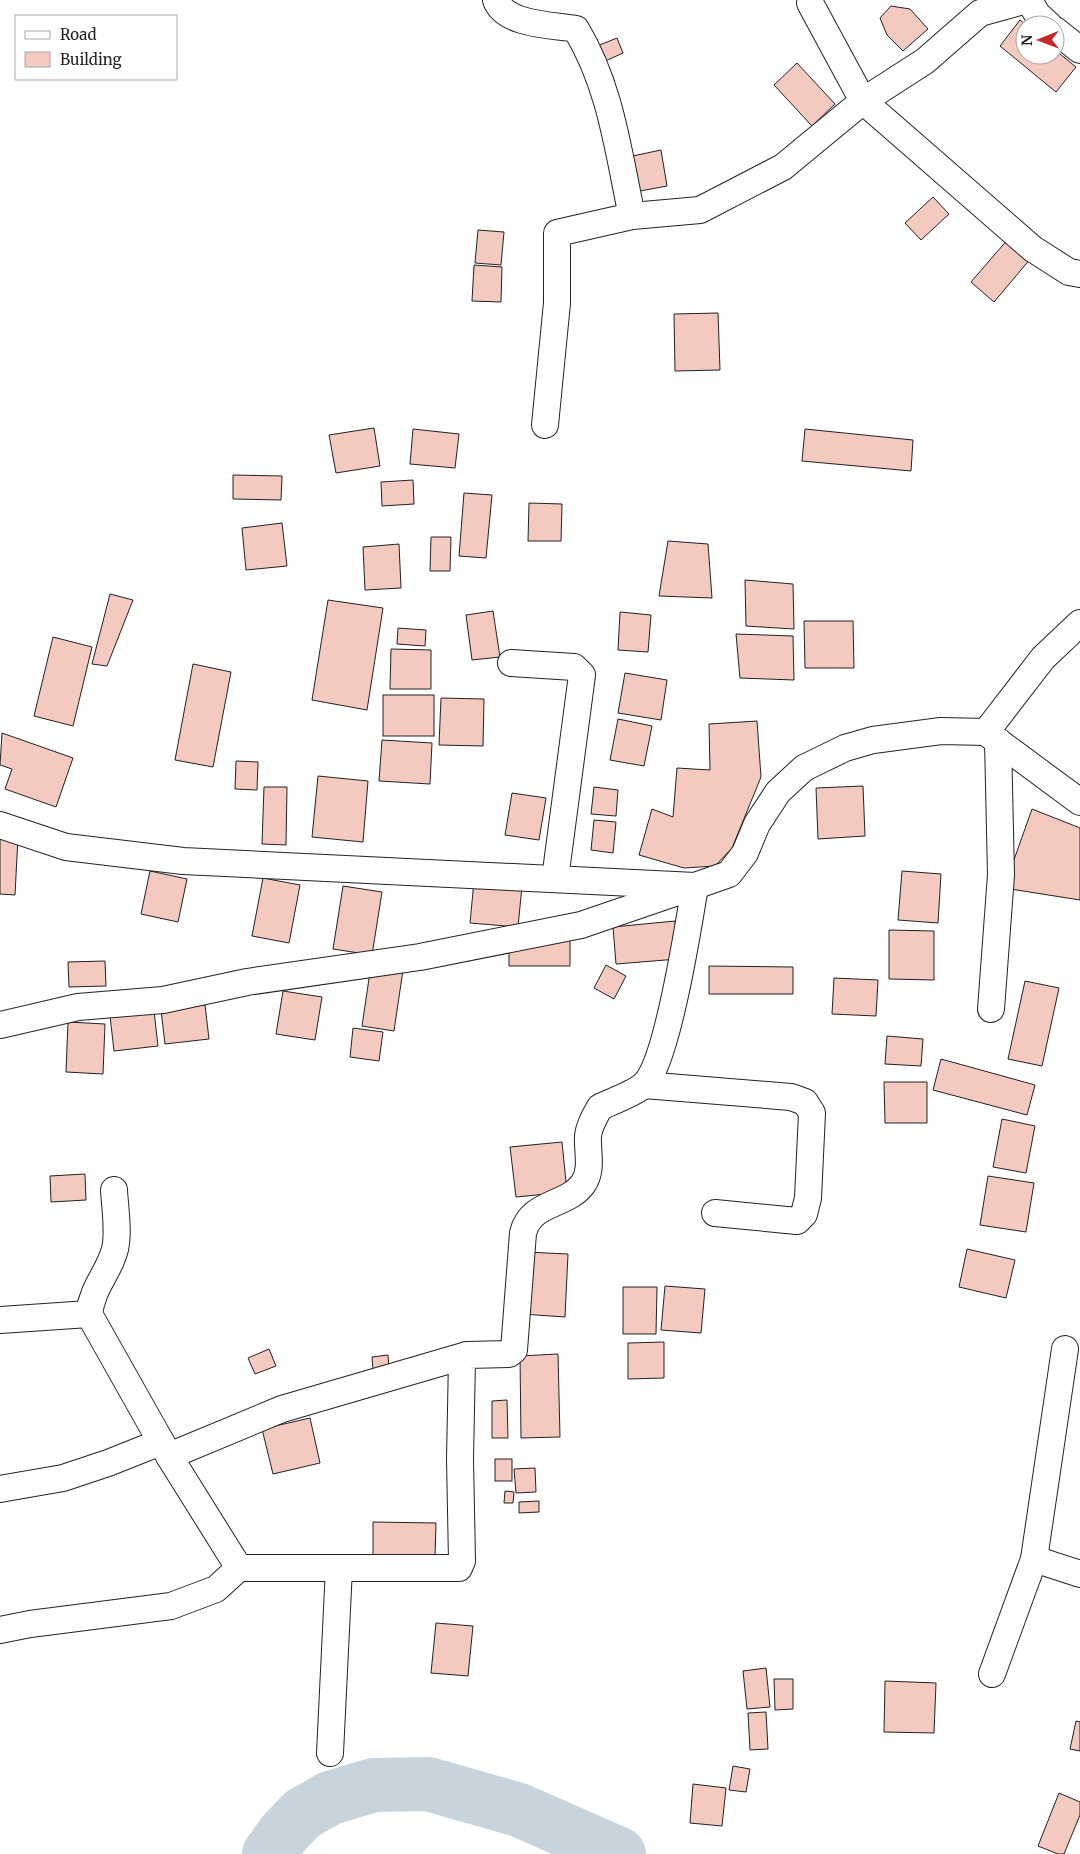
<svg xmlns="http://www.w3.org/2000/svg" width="1080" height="1854" viewBox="0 0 1080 1854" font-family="Merriweather,serif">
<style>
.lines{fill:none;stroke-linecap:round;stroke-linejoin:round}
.river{stroke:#c7d3dd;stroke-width:54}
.building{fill:#f3c9c0;stroke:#222}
.street-casing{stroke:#222;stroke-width:28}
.street{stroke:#fff;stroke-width:26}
</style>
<rect width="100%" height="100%" fill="#fff"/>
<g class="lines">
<path class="river" d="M269,1854l15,-21 18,-19 28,-16 44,-13 54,-1 91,26 100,44"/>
</g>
<g class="building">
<path d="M891,6l19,3 18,20 -25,22 -16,-16 -7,-17z"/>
<path d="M1020,20l6,5 -1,30h30v-5l21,17 -20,25 -56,-46z"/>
<path d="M617,38l6,15 -20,9 -6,-16z"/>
<path d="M797,63l38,41 -23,22 -38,-41z"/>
<path d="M661,150l6,36 -32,6 -7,-35z"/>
<path d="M933,197l16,17 -28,26 -16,-17z"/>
<path d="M478,230l26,2 -3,33 -26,-2z"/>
<path d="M1009,238l22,20 -37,44 -23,-20z"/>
<path d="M474,265l28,2 -1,35 -29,-1z"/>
<path d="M718,313l2,57 -45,1 -1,-57z"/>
<path d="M374,428l6,38 -44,7 -7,-38z"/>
<path d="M413,429l46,5 -4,34 -45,-4z"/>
<path d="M805,429l108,11 -2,31 -109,-10z"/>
<path d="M233,475l49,1 -1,24 -48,-1z"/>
<path d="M413,480l1,24 -32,2 -1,-24z"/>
<path d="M464,493l28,2 -6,63 -27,-2z"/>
<path d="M529,503l33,1 -1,37h-33z"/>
<path d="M282,523l5,43 -41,4 -4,-42z"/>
<path d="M431,537h20l-1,34h-20z"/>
<path d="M668,541l40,3 4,54 -53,-2z"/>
<path d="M399,544l2,44 -36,2 -2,-43z"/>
<path d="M745,580l48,4 1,45 -48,-3z"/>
<path d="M110,594l23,6 -26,66 -15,-2z"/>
<path d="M328,600l55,8 -16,102 -55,-10z"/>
<path d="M493,611l7,46 -28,3 -6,-45z"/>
<path d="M620,612l31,3 -3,37 -30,-2z"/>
<path d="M804,621h49l1,47h-49z"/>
<path d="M398,628l28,2 -1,16 -28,-2z"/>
<path d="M736,634l57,2 1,44 -54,-2z"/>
<path d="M53,637l39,10 -19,79 -39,-10z"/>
<path d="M391,649l40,1v39h-41z"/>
<path d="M193,664l38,8 -18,95 -38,-7z"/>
<path d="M625,673l42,7 -6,40 -43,-7z"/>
<rect x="383" y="695" width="51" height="41"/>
<path d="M441,698l43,1 -1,47 -44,-1z"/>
<path d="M618,719l34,7 -8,40 -34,-6z"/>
<path d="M757,721l4,56 -29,71 -17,18 -31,2 -45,-13 13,-46 21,8 4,-49 33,2 -1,-46z"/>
<path d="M2,733l71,25 -17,49 -51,-18 7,-20 -12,-4z"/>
<path d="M382,740l50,3 -2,41 -51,-3z"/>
<path d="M236,761l22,1 -1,28 -22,-1z"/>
<path d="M318,776l50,5 -5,61 -51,-5z"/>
<path d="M863,786l2,50 -47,3 -2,-51z"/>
<path d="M264,787h23l-1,58 -24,-1z"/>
<path d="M594,787l24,3 -2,26 -25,-2z"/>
<path d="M512,793l34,5 -7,42 -34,-5z"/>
<path d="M1032,809l48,19v72l-76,-12z"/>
<path d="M594,820l22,2 -3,31 -22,-3z"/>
<path d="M0,836l18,1 -3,58 -15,-1z"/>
<path d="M150,871l37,8 -9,43 -37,-8z"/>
<path d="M902,871l39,3 -3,49 -40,-3z"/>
<path d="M263,878l37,7 -11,58 -37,-7z"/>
<path d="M474,881l48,5 -4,41 -48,-4z"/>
<path d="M343,886l39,6 -10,63 -39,-6z"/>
<path d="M675,921l3,38 -62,5 -3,-37z"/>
<path d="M889,930l45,1v49l-45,-1z"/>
<path d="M570,940v26h-61v-25z"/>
<path d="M105,961l1,25 -37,1 -1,-25z"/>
<path d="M371,965l32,5 -9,61 -32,-5z"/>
<path d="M606,965l20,11 -12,23 -20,-11z"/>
<path d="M709,966l84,1v27h-84z"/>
<path d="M834,978l44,2 -2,36 -44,-2z"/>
<path d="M1025,981l34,7 -17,78 -34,-7z"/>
<path d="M283,991l39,6 -7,43 -39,-6z"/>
<path d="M205,1005l4,34 -44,5 -4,-34z"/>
<path d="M154,1011l4,35 -44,5 -4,-35z"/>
<path d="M68,1022l37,2 -2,50 -37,-2z"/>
<path d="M353,1028l30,4 -4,29 -29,-4z"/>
<path d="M887,1036l36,3 -2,27 -36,-2z"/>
<path d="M941,1059l94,26 -8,30 -94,-25z"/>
<path d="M884,1082h43v41h-42z"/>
<path d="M1002,1119l33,7 -9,47 -33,-6z"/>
<path d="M562,1142l5,50 -51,5 -6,-50z"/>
<path d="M85,1174l1,26 -35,2 -1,-26z"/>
<path d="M988,1176l46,7 -8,49 -46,-7z"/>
<path d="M967,1249l48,11 -9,38 -47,-11z"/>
<path d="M525,1252l43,2 -3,63 -43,-3z"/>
<path d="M665,1286l40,3 -4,44 -40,-3z"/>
<path d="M623,1287h34l-1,47h-33z"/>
<path d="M664,1342v36l-36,1v-36z"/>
<path d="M269,1349l7,17 -21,8 -7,-16z"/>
<path d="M558,1354l2,83 -39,1 -1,-82z"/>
<path d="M388,1355l1,13 -16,2 -1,-13z"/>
<path d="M507,1400l1,38h-16v-37z"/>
<path d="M310,1418l10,45 -47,11 -11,-45z"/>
<rect x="495" y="1459" width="17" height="22"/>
<path d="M535,1468l1,24 -20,1 -2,-24z"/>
<path d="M505,1491l9,1 -1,11h-9z"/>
<path d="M539,1501v11l-20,1v-11z"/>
<path d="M373,1522l63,1 -1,34 -62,-1z"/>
<path d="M436,1623l37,3 -5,50 -37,-3z"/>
<path d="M766,1668l4,39 -23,2 -4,-38z"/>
<path d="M774,1679h19v30l-18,1z"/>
<path d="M885,1681l51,2 -2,50 -50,-1z"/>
<path d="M766,1712l2,37 -18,1 -2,-37z"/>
<path d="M1076,1721l4,1v29l-10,-2z"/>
<path d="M733,1766l17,3 -4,23 -17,-2z"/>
<path d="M693,1784l33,4 -4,38 -32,-3z"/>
<path d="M1059,1793l21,9v13l-16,39h-6l-20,-8z"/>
</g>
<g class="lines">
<g class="street-casing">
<g id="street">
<path d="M496,0c9,25 57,25 80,29 35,58 42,122 56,187"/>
<path d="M1029,0l8,14 12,11"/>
<path d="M810,3l53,98 170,148 36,23 11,2"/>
<path d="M1055,30l25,20"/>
<path d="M545,425l12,-122v-70l75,-17 68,-6 83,-43 80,-66 62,-40 55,-48 47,-13"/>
<path d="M511,663l63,4 8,8 -27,204"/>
<path d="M988,734l92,68"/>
<path d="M0,825l66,22 117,14 512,25 34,-12 16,-21 12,-29 21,-32 26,-24 41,-20 28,-8 68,-9 45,1 57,-74 37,-35"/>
<path d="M991,1009l10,-134 -3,-134"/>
<path d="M0,1025l78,-18 85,-7 84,-18 173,-25 161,-32 114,-39c-6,37 -28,177 -51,199 -9,8 -33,17 -44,22 -5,9 -11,19 -12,29 -1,16 5,34 -5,48 -17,23 -52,17 -60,49l-9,117 -5,4 -42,1 -5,4 -2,100 2,102 -3,7h-120l-9,185"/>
<path d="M644,1085l147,12 14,5 7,11 -4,85 -4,16 -7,7 -82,-8"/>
<path d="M114,1190c1,18 5,42 1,59 -6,24 -22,36 -26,65l80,142 70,112"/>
<path d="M0,1320l89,-6"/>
<path d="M169,1456l113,-47 185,-54"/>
<path d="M0,1489l63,-11 45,-15 53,-21"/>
<path d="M1034,1559l46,15"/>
<path d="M0,1630l30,-6 141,-18 45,-17 23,-21h100"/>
<path d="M992,1674l42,-115 31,-210"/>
</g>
</g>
<use href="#street" class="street"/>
</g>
<rect x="15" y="15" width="162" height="65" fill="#ffffff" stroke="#a7a7a7"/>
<rect x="25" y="31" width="25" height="8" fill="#ffffff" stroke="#a7a7a7"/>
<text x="60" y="40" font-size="15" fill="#222222">Road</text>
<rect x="25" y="52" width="25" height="15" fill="#f3c9c0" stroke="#a7a7a7"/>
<text x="60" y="65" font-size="15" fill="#222222">Building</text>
<g transform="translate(1040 40) rotate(269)"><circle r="24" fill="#ffffff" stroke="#a7a7a7"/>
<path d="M0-4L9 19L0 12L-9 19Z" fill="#c62828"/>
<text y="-8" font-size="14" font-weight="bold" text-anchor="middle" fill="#222222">N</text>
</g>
</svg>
